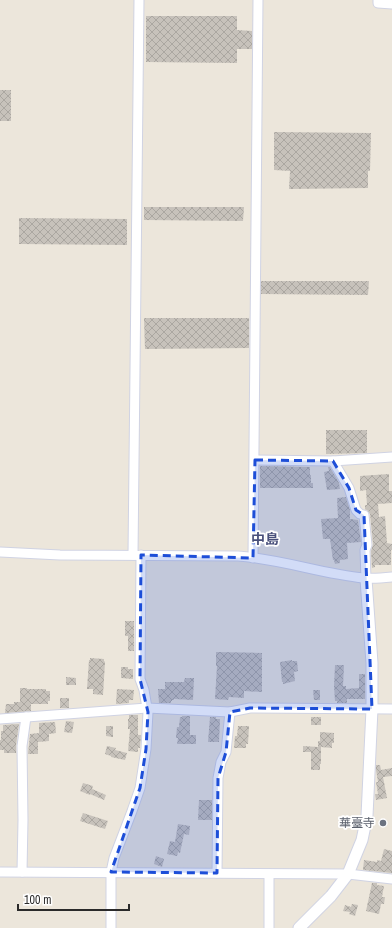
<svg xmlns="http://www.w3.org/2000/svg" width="392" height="928" viewBox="0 0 392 928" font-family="'Archivo Narrow','Noto Sans JP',sans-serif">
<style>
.building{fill:url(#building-cross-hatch)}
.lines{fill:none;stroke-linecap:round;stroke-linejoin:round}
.minor-casing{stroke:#d0d3e3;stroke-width:11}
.tertiary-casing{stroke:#d0d3e3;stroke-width:13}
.minor{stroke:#fff;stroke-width:9}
.tertiary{stroke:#fff;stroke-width:11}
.marked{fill:#1d4ed8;fill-opacity:0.2;stroke:#1d4ed8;stroke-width:3;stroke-dasharray:8 5;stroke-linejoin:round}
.worship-dot{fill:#6b7280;stroke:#fff;stroke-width:1.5}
.labels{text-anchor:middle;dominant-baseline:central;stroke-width:3.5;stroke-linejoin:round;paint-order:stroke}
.worship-label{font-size:12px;fill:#5b616d;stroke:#fff;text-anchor:end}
.quarter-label{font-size:14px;font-weight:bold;fill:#49507b;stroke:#fff}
</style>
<defs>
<pattern id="building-cross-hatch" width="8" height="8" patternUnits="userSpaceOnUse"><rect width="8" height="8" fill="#c7c2bb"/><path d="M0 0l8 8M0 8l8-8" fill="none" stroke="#aba7a1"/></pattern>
</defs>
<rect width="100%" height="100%" fill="#ece6db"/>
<g class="building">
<path d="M146,16h91v14l15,1v18h-15v14l-91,-1z"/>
<rect x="0" y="90" width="11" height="31"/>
<path d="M274,132l97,1 -1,38h-2v17l-79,1 1,-18 -16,-1z"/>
<path d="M144,207h100l-1,14 -99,-1z"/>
<path d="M19,218l108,1v26l-108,-1z"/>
<path d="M261,281h108l-1,14 -107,-1z"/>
<path d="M144,318h105v30l-104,1z"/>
<path d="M326,430h41v23l-41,1z"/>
<path d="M260,466l50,1v8h1v8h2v5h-53z"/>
<path d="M328,467h2l9,16 1,6 -13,1 -3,-18 5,-1z"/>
<path d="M389,474v17h3v12l-14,1 1,13 6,-1 2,27 5,1v6h-1v15h-16v2l-3,1 -1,-17 2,-7 -3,-30 -2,-3 -3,-2v-4h2l-1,-15 -6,1v-15z"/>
<path d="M346,497l4,13v9l8,1 3,22 -14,1 1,16 -8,1v3l-5,1 -1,-4h-1l-3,-21h-7l-2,-20 17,-1 -1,-20z"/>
<path d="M125,621h9v30h-6v-15h-3z"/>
<path d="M216,652l46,1v39l-18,-1v7l-15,-1 -1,3 -13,-1 2,-33h-1z"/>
<path d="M90,658l14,1v2l1,1 -2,33 -10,-1v-5h-6l2,-29h1z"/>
<path d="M292,660v1h5l1,10 -4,1 1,9 -12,3v-2h-1l-2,-20z"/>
<path d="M335,665h9l-1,21h3v3l13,-1v-14h6v25h-18v4h-10v-2h-2l-1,-15z"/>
<path d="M121,667h7v2h5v10l-12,-1z"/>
<path d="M66,677l10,1v7h-10z"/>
<path d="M185,678h9l-1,22 -19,-1v1h-2v1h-1v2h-12l-1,-14h7v-7h19z"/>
<path d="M20,688h7v1h19v2h4v10h-2v3h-17v7l-26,2 1,-9h8v-2h6z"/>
<path d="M117,689l17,1 -1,10h-4v3l-13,1z"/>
<path d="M313,690h7v10h-6z"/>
<rect x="60" y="698" width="9" height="10"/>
<path d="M129,715h9v20h3l-1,13h-2v4l-10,-1 2,-22h-2v-10h1z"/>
<path d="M182,716h8v19h6v9h-19l1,-6h-2l1,-11h2l1,-10h2z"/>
<path d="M210,717h6v2h4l-1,23h-11z"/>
<rect x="311" y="717" width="10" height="8"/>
<path d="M66,721l8,1 -2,11 -8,-1z"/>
<path d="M55,722l1,11 -7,1v7l-11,1v12h-10l2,-20 9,-1v-10z"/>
<path d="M19,724l-3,21v8h-12v-3h-4v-10h1v-9h2v-6z"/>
<path d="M106,726h7v11l-7,-1z"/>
<path d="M238,726h11l-1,18h-2v4h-12l1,-12h2z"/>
<path d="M320,732l14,1v10h-2v5l-11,-1v17h-1v6h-9v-18h-8v-6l15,1v-6h2z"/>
<path d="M107,746l9,2 -1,2 12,3 -2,7 -14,-3v-1l-6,-2z"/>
<path d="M376,765h4l1,5 11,-2v8l-9,1 4,21 -11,2 -1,-6h3l-2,-12h2l-2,-12z"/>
<path d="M83,783l10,3 -1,3 14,6 -2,5 -14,-6v1l-10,-4z"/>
<path d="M199,800h13v20h-14z"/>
<path d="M83,813l25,8 -3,8 -25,-8z"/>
<path d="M178,824l12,2 -1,9 -5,-1 -4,19 -2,-1 -1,4 -10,-2 3,-13 5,1z"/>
<path d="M384,849l8,2v22l-29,-3 1,-10 13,2v-2l4,1z"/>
<path d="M156,856l8,3 -2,8 -8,-3z"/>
<path d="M372,883h5v2l7,1 -2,11h3l-1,7h-3l-2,10 -13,-3z"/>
<path d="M352,904l6,1 -3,11 -6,-2 1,-2 -7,-1 2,-6 6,2z"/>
</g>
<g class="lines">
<g class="minor-casing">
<g id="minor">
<path d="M378,0v3l14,1"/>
<path d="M255,460l78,1"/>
<path d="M0,552l60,3 178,1c43,3 84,18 126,22 9,1 19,0 28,-1"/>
<path d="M133,555l6,-555"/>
<path d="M253,558l5,-558"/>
<path d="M366,579l-1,-29 2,-5 -3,-30 -4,-1 -4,-4 -7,-22 -16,-27 59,-4"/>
<path d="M0,719l147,-11 83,4 20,-4 142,1"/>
<path d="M0,872l348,2 44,5"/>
<path d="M22,872l1,-52 -1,-74 4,-29"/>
<path d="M217,873l1,-95 3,-16 5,-10 4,-40"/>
<path d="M111,928v-56l3,-14 18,-47 8,-23 6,-39 2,-37 -1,-4 -3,-18 -4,-11 1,-124"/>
<path d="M269,928v-54"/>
</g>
</g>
<g class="tertiary-casing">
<path id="tertiary" d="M299,928l32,-32 17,-22 14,-34 5,-24 5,-107v-46l-6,-84"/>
</g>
<use href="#minor" class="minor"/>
<use href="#tertiary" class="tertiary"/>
</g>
<path class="marked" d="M255,460l78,1 16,27 7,22 8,5 8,194 -122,-1 -20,4 -4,40 -8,26 -1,95 -106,-1 29,-84 6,-39 2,-37 -8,-33 1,-124 112,3z"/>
<circle class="worship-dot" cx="383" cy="823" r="4"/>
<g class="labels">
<g class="worship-label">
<text x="375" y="823">華臺寺</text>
</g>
<g class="quarter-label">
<text x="265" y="539">中島</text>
</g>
</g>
<path d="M18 904v6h111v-6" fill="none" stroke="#2a2a2a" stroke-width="2"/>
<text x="24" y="904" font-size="12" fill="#2a2a2a" stroke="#ffffff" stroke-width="3" paint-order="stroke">100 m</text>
</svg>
